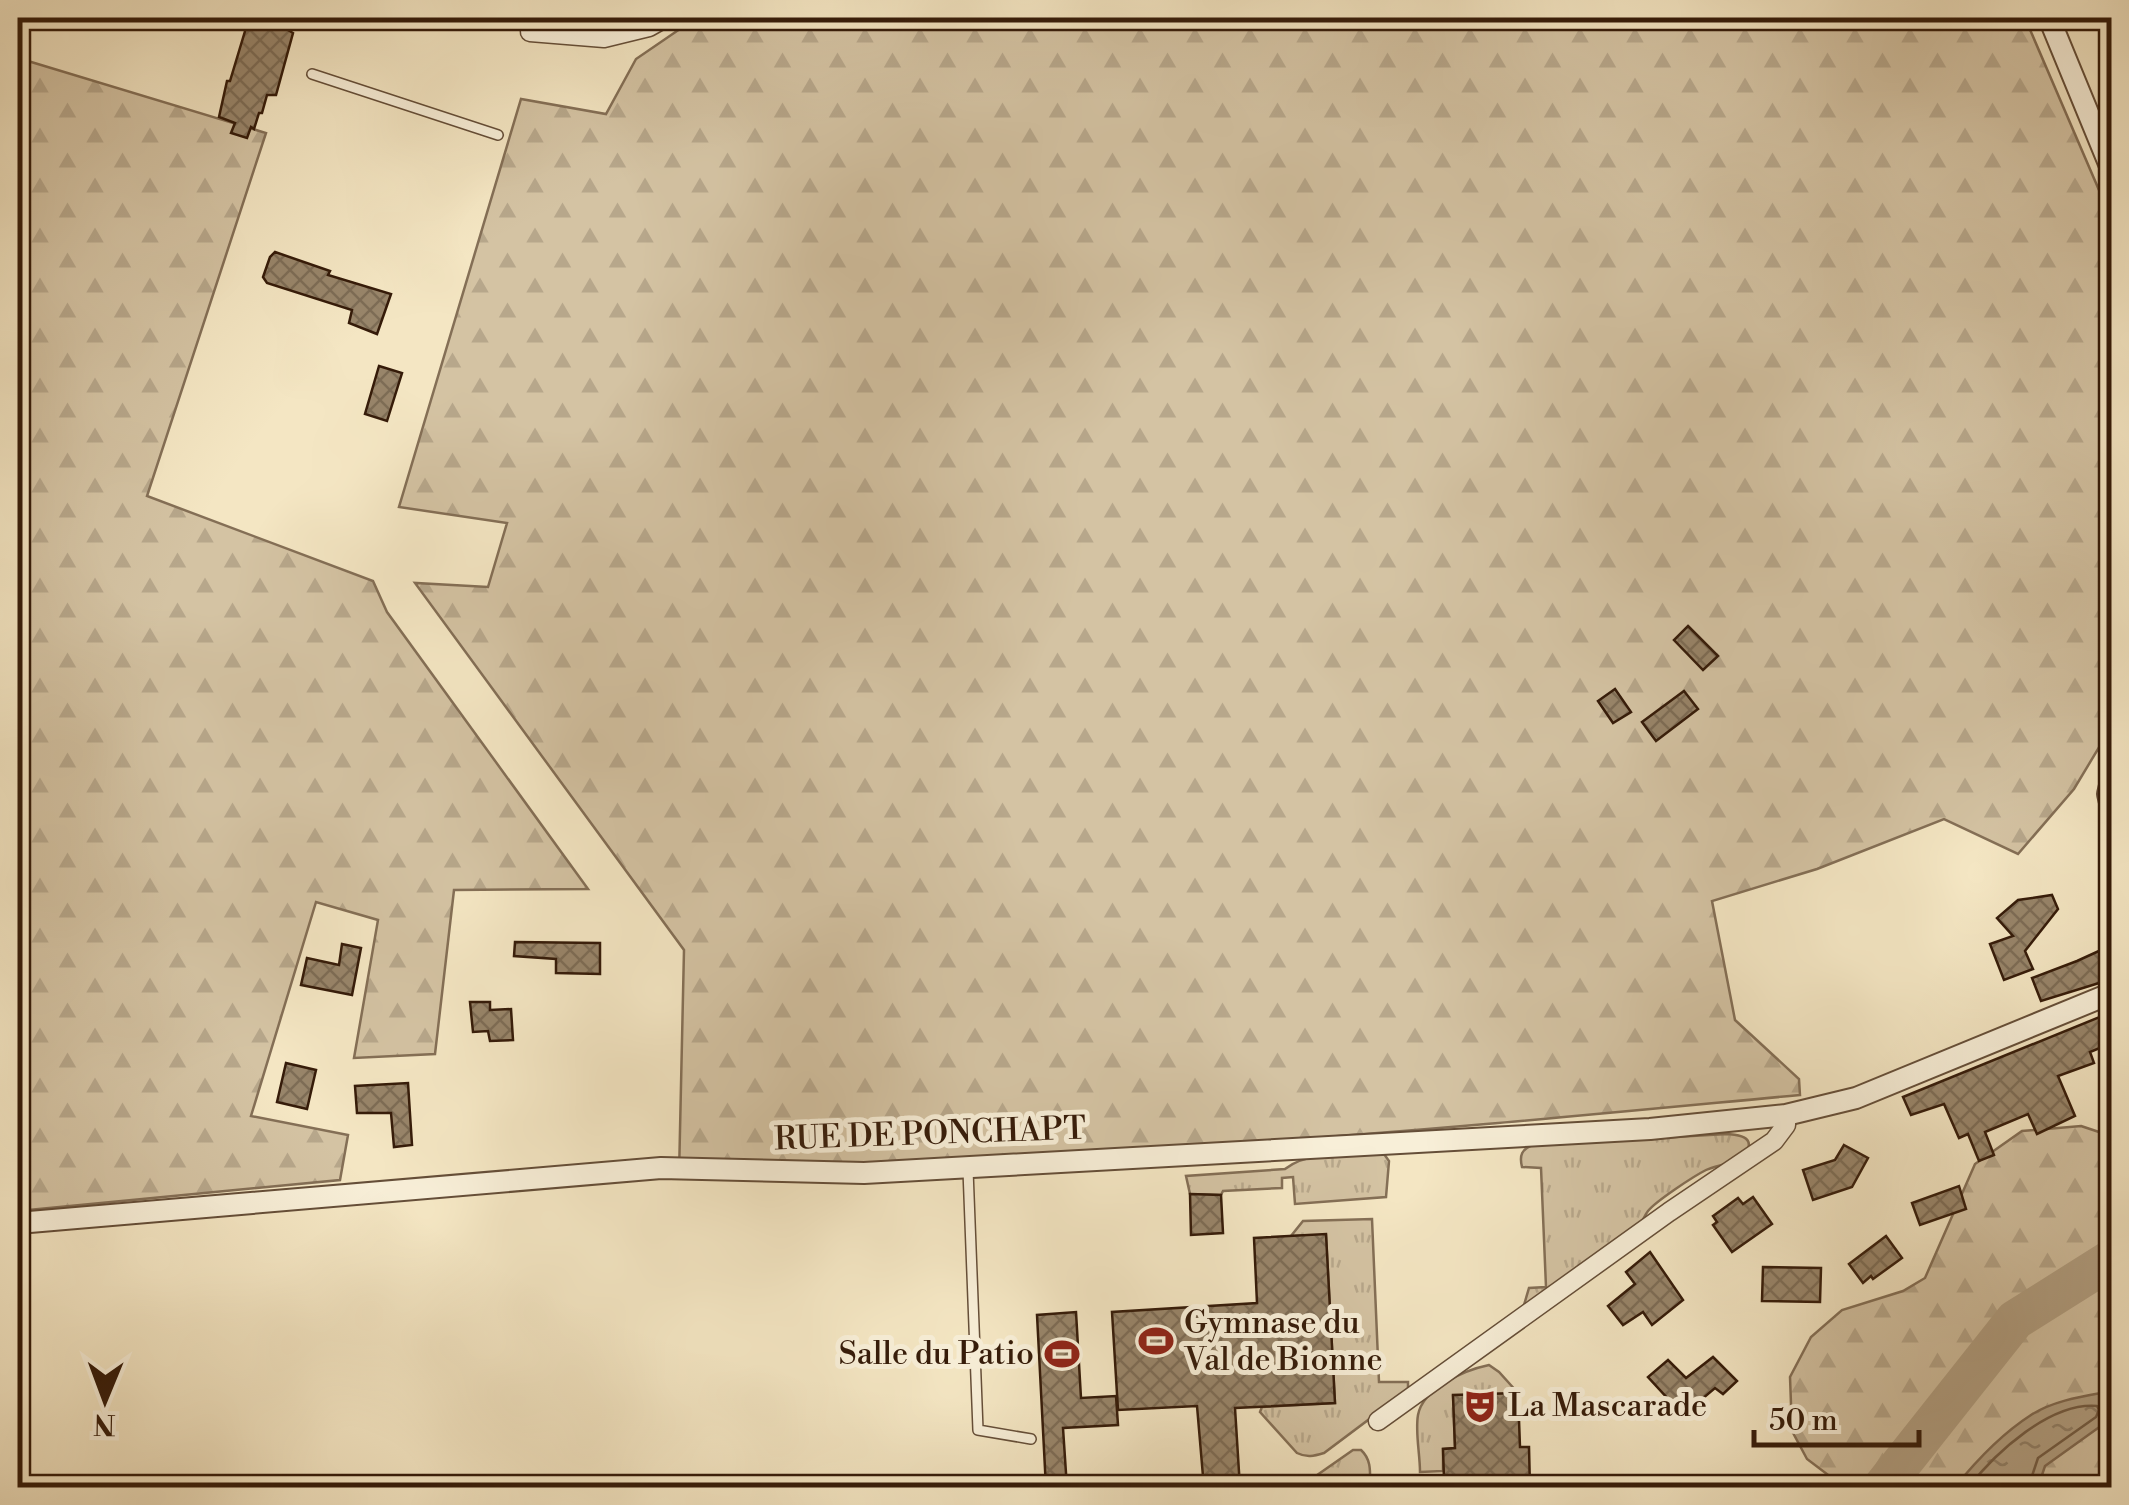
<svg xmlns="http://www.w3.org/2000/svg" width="2129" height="1505" viewBox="0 0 2129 1505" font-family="'Libre Bodoni',serif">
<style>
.grass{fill:url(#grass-tufts);stroke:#846f56;stroke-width:2.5}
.forest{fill:url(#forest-firs);stroke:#846f56;stroke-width:2.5}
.water{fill:url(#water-ripples);stroke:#816b53;stroke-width:2.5}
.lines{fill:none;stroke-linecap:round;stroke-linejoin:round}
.shore{stroke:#745e46;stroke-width:2.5}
.river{stroke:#b3a184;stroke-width:40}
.building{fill:url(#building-cross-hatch);stroke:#351b09;stroke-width:2.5}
.service-casing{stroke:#654e38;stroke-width:12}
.minor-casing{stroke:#654e38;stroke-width:21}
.tertiary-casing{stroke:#654e38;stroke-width:24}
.service{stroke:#f8efd8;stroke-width:9}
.minor{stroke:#f8efd8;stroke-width:18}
.tertiary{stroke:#f8efd8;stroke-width:20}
.labels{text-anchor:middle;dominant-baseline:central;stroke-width:10;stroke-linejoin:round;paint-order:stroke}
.street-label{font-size:32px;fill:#351b09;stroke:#f8efd8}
.poi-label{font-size:32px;fill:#351b09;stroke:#f8efd8;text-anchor:start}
</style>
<defs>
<pattern id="grass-tufts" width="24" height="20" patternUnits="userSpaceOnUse" patternTransform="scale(2.5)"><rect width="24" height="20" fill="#d4c3a3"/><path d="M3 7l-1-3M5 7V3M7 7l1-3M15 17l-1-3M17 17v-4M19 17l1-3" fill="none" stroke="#b7a78b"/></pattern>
<pattern id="forest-firs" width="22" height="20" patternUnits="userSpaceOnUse" patternTransform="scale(2.5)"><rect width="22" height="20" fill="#d4c3a3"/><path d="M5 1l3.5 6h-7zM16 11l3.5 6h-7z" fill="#b7a78b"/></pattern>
<pattern id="water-ripples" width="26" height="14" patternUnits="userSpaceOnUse" patternTransform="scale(2.5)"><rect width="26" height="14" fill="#b3a184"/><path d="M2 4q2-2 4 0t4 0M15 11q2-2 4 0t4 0" fill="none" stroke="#92826a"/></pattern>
<pattern id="building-cross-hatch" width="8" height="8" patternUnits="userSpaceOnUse" patternTransform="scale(2.5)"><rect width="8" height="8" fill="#98856a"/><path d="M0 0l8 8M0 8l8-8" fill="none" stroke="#7d6c55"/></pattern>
</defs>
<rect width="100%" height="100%" fill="#f4e6c3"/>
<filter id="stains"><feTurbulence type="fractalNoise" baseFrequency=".002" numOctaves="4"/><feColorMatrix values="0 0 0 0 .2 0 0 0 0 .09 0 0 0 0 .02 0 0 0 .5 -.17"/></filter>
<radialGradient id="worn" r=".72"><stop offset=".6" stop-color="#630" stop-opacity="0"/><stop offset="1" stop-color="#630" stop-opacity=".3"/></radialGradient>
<g class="grass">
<path d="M1727,1134c8,1 26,1 21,15 -6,15 -30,15 -42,21 -12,6 -50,31 -58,41 -3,4 -5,9 -8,14l-115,84 -1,-4 5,-17 17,-1 -5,-119 -19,-1c-3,-12 0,-18 11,-22z"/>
<path d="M1384,1154l5,7 -3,36 -91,7 -2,-27 -11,1v10l-59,3 -2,4 -31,-1 -4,-18 99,-7c25,-20 68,-14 99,-15z"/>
<path d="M1372,1219l7,163h29v8l-84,63c-10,3 -17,5 -27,0l-37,-41 2,-5 73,-4 -9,-168 -35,1 12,-15z"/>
<path d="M1489,1365l10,7 19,21 -65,3 2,52 -12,1v22l-23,1c0,-18 -5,-40 -2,-57 5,-27 47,-45 71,-50z"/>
<path d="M1353,1450h8c11,10 9,23 9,37h-70z"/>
</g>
<g class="forest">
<path d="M696,18h1329l86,200v513l-10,13 -27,45 -56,65 -74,-35 -127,50 -105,32 23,119 64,59 1,16c-182,17 -363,35 -545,47 -192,13 -384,18 -576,34l5,-226 -269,-367 73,4 19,-64 -108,-16 122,-408 85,15 30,-55z"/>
<path d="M18,58l248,75 -119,363 226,85 14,31 201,277 -134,1 -19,164 -81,4 24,-138 -62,-18 -65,214 97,19 -8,45 -322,31z"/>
<path d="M2081,1126l30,10v351h-267l-37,-28 -15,-28 -2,-54 21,-40 31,-27 61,-19 22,-13 50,-114 47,-33z"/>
</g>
<path class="water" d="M2101,1393l9,13 -5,17 -60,43 -7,21h-83c21,-26 48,-54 76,-72 20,-13 47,-18 70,-22z"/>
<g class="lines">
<path class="shore" d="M1968,1488c27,-35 82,-86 129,-82l2,4 -3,7 -58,41 -10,30"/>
<path class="river" d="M1882,1488l133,-168 97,-61"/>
</g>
<g class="building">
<path d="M249,18h42l-3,12 5,3 -17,62h-9l-5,18h-3l-5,16 -3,-2 -4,11 -16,-5 4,-10 -16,-6 8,-36h3z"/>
<path d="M275,252l55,19 -2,4 63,19 -14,40 -28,-11 3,-13 -85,-27 -4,-6 7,-20z"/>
<path d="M379,366l23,7 -15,48 -22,-7z"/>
<path d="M1688,626l30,30 -15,14 -29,-30z"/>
<path d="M1615,689l16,23 -18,11 -15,-22z"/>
<path d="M1684,691l14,18 -42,32 -14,-19z"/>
<path d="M2052,895l6,14 -33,42 8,18 -29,11 -14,-36 23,-8 -16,-18 21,-18z"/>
<path d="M515,942l85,1v31l-44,-1v-14l-42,-3z"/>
<path d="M342,944l19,4 -9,47 -51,-10 6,-27 32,7z"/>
<path d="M2112,945v34l-71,22 -9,-23 45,-17z"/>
<path d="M470,1002h20v8l21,-1 2,31 -23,1 -2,-10 -15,1z"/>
<path d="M2112,1012v31l-22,9 4,11 -36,13 17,40 -38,18 -9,-20 -43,18 9,23 -15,6 -11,-27 -9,4 -15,-34 -33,11 -8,-18z"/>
<path d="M286,1063l30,7 -9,39 -30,-7z"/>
<path d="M408,1083l4,62 -18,2 -3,-34h-34l-2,-27z"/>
<path d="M1844,1145l24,13 -16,29 -39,13 -10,-30 32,-10z"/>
<path d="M1959,1186l7,23 -46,16 -8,-22z"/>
<path d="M1190,1194l31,1 2,38 -32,2z"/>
<path d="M1753,1197l19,27 -40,28 -19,-27 4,-3 -4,-6 25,-18 5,6z"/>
<path d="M1326,1234l9,169 -100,5 5,80h-36l-7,-82 -79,4 -6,-98 145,-9 -3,-65z"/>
<path d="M1886,1236l16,22 -29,21 -2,-3 -8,7 -14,-19z"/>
<path d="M1650,1252l33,48 -31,25 -9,-13 -20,13 -15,-19 27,-22 -9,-12z"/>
<path d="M1763,1267l58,1 -1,34 -58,-1z"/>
<path d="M1076,1312l5,86 35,-2 2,29 -55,3 4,60h-21l-9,-173z"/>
<path d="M1713,1357l24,24 -14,13 -8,-6 -32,27 -35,-38 20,-17 18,18z"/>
<path d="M1518,1393l2,54h9l1,41h-79l-1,-9h-6l-1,-30 12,-1 -2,-53z"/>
</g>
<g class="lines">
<g class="service-casing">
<g id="service">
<path d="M312,74l186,61"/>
<path d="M968,1170l10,260 53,9"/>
</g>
</g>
<g class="minor-casing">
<g id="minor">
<path d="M530,32l74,6 45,-11 16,-9"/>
<path d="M1378,1421l291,-209 105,-71 12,-16v-10"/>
</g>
</g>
<g class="tertiary-casing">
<g id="tertiary">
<path d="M2049,18l63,153"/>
<path d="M2112,777l-4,17 4,17"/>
<path d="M18,1223l643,-55 203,5 786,-44 136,-14 70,-17 256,-105"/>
</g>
</g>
<use href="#service" class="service"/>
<use href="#minor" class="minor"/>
<use href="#tertiary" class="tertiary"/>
</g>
<defs>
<g id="stadium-bare" transform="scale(2.7)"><path d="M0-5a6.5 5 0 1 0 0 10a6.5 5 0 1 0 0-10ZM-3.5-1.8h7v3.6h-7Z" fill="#8f2418" stroke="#f8efd8" stroke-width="2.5" paint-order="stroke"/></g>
<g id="theatre-bare" transform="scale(2.7)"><path d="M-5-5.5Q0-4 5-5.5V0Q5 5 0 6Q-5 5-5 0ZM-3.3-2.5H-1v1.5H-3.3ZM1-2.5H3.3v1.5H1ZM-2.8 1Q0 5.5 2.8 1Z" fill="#8f2418" stroke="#f8efd8" stroke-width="2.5" paint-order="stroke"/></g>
</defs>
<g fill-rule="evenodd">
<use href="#stadium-bare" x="1156" y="1341"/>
<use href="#stadium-bare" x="1062" y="1354"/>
<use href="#theatre-bare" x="1480" y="1406"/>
</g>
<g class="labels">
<g class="street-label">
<text transform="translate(930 1134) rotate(-2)">RUE DE PONCHAPT</text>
</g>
<g class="poi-label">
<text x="1184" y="1323">Gymnase du<tspan x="1184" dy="37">Val de Bionne</tspan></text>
<text x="1034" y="1354" text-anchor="end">Salle du Patio</text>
<text x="1508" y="1406">La Mascarade</text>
</g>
</g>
<rect width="2129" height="1505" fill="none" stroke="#f4e6c3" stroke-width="60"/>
<rect x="20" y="20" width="2089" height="1465" fill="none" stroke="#351b09" stroke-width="5"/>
<rect x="30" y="30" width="2069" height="1445" fill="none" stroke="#351b09" stroke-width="2.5"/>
<g transform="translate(105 1400) rotate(181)" stroke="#f8efd8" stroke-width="8" paint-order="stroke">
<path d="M0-8L18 38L0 25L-18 38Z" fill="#351b09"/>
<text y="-15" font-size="28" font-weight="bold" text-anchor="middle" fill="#351b09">N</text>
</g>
<path d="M1754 1430v15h165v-15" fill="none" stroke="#351b09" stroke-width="5"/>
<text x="1769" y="1430" font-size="30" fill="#351b09" stroke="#f8efd8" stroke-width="8" paint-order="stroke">50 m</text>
<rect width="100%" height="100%" filter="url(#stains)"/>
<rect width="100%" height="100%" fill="url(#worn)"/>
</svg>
